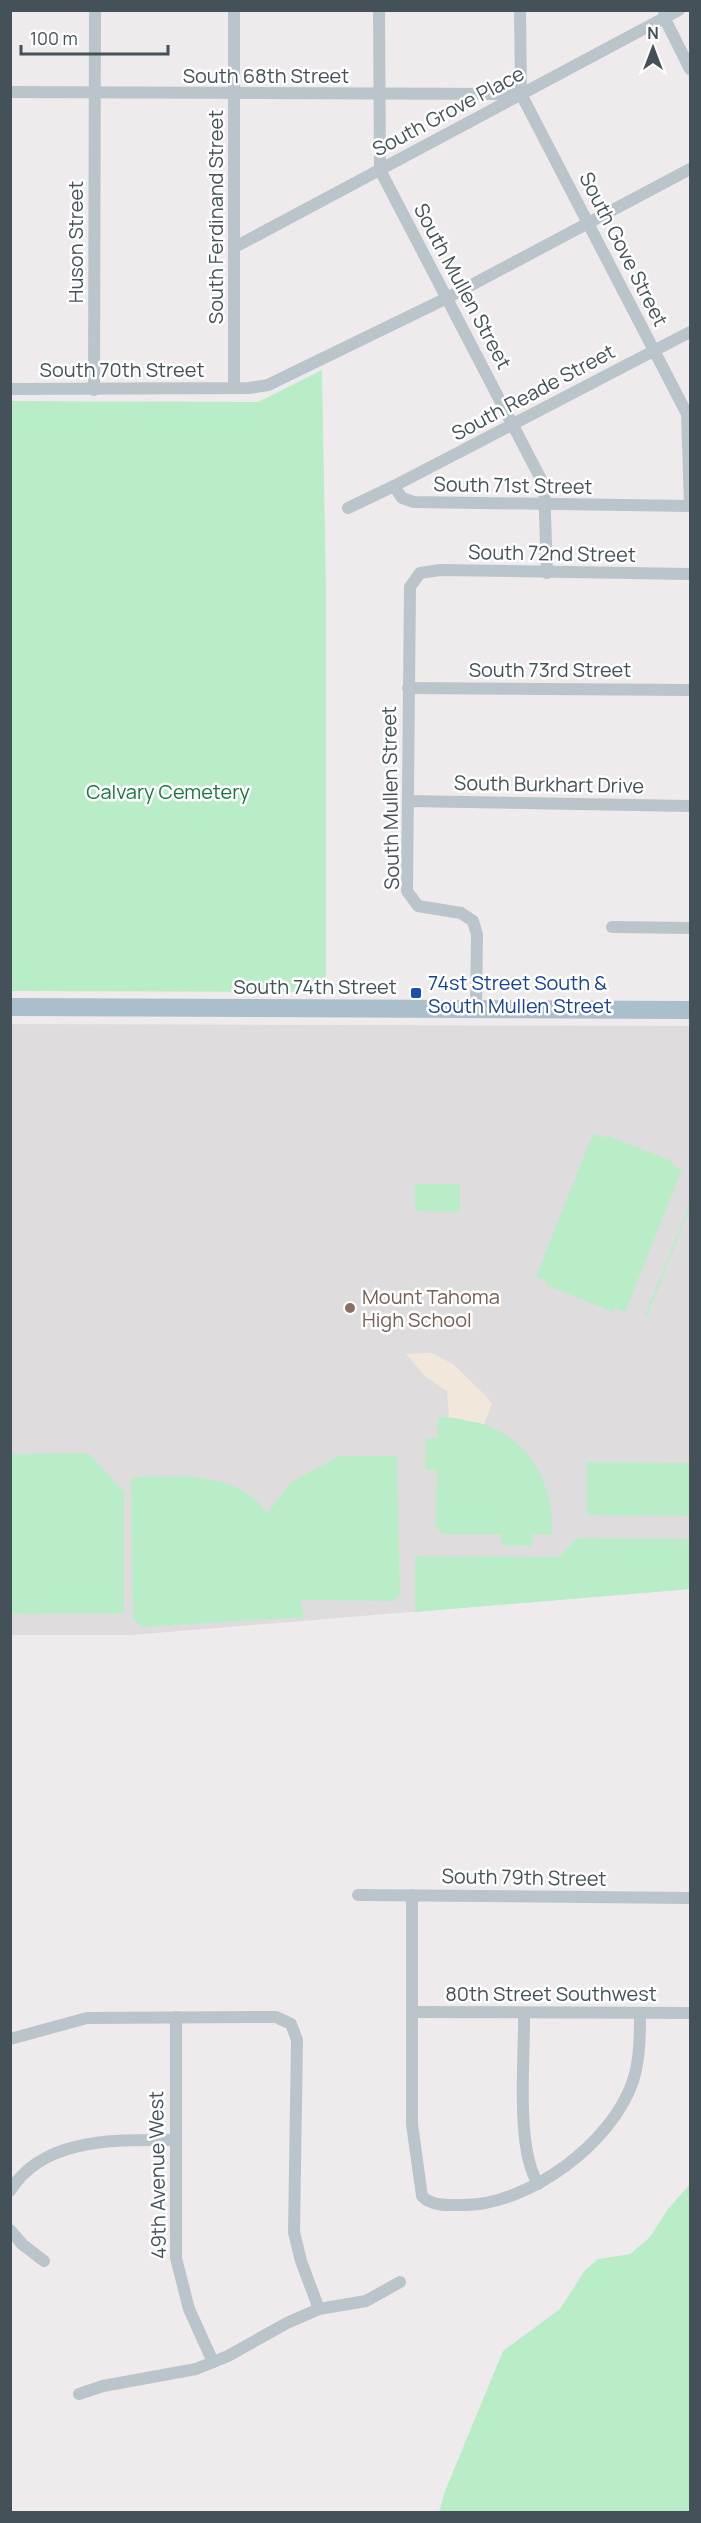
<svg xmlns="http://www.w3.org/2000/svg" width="701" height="2523" viewBox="0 0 701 2523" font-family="Manrope,sans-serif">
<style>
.education{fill:#dfdcde}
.green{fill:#b9edc8}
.sand{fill:#f1e8db}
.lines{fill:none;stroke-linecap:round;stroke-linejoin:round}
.minor{stroke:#bac5cb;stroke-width:12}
.primary{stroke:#abbecb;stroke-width:18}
.transit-dot{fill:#1a4fb4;stroke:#fff;stroke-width:2}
.education-dot{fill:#8d6e63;stroke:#fff;stroke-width:2}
.labels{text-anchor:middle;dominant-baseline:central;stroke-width:5;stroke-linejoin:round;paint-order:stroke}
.street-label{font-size:20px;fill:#445159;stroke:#fff}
.park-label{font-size:20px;fill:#17783e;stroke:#fff}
.transit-label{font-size:20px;fill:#164399;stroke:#fff;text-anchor:start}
.education-label{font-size:20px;fill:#785e54;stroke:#fff;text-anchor:start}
</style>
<rect width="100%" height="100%" fill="#efebec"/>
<path class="education" d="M11,1024l679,2v563l-559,46h-120z"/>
<g class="green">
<path d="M322,370l4,222v400l-315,-1v-590l247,1z"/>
<path d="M593,1133l11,5 2,-3 66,26v3l10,5 -57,143 -10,-4 -2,4 -67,-27 1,-4 -11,-4z"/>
<path d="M415,1184h45v28l-45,-1z"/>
<path d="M690,1202v5l-43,110 -2,-1z"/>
<path d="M438,1417c71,-1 117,47 114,118l-19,-1 -1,12 -31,-1v-11h-58l-7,-7 1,-57 -12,-1 1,-31h11z"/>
<path d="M88,1453l36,39v121l-113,1v-160z"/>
<path d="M339,1456h58l3,138 -7,7 -93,-1 5,17 -162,10 -10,-8 -2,-141c43,-3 111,-7 136,36l23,-31z"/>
<path d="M587,1462l103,1v53l-103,-1z"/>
<path d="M577,1538l113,1v50l-275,23v-56l144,1z"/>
<path d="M690,2184v328h-251l6,-21 58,-140 57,-42 25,-39 13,-11 32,-5 20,-17 18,-28z"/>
</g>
<path class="sand" d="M431,1353l22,11 34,33 5,7 -8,20 -35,-7 -2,-26 -21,-14 -20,-23z"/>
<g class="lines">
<g class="minor">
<path d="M379,10l1,160 164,315 3,88"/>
<path d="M520,10l1,84 166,320 3,92"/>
<path d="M664,12l1,7 25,50"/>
<path d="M10,92l511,2"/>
<path d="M235,247l444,-237"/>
<path d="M234,388v-378"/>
<path d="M10,389l239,-1 19,-3 179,-87 243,-129"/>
<path d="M94,390l1,-380"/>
<path d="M394,486l296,-154"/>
<path d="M348,508l46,-22 8,12 12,4 276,4"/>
<path d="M408,688l282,2"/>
<path d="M408,801l282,5"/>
<path d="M612,927l78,1"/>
<path d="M476,1009l1,-74 -4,-14 -12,-8 -43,-7 -11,-15 3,-304 10,-14 20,-3 250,4"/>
<path d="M358,1895l332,3"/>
<path d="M412,1895v229l10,72c10,11 29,9 43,9 65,-1 147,-62 168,-124 7,-22 7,-45 7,-68"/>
<path d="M412,2012l278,1"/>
<path d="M524,2013c1,45 -9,133 14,171"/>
<path d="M176,2017v241l13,51 24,53"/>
<path d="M10,2039l77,-21 189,-1 15,7 6,16 -3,192 7,29 18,48"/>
<path d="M10,2191c33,-55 110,-51 165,-51"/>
<path d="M10,2230l12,14 22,17"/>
<path d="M79,2394l24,-8 93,-17 32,-13 59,-33 32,-14 47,-8 34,-19"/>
</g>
<path class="primary" d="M10,1007l680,3"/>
</g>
<rect class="transit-dot" x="410" y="987" width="12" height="12" rx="3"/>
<circle class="education-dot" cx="350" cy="1308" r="6"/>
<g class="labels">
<g class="street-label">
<text x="266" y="75">South 68th Street</text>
<text transform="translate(448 111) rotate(-28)">South Grove Place</text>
<text transform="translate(215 217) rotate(-90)">South Ferdinand Street</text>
<text transform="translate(75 242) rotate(-90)">Huson Street</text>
<text transform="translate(624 249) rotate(63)">South Gove Street</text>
<text transform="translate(463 286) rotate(62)">South Mullen Street</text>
<text x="122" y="369">South 70th Street</text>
<text transform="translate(533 392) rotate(-28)">South Reade Street</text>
<text transform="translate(513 485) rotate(1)">South 71st Street</text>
<text transform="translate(552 553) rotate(1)">South 72nd Street</text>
<text x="550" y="669">South 73rd Street</text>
<text transform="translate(549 784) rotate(1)">South Burkhart Drive</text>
<text transform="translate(390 798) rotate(-91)">South Mullen Street</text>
<text x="315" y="986">South 74th Street</text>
<text transform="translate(524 1877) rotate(1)">South 79th Street</text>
<text x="551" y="1993">80th Street Southwest</text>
<text transform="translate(157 2175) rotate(-91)">49th Avenue West</text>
</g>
<g class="park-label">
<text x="168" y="791">Calvary Cemetery</text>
</g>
<g class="transit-label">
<text x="428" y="982">74st Street South &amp;<tspan x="428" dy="23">South Mullen Street</tspan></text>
</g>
<g class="education-label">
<text x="362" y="1296">Mount Tahoma<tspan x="362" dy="23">High School</tspan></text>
</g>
</g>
<rect width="701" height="2523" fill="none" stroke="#445159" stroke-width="24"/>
<g transform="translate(653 48)" stroke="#ffffff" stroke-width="4.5" paint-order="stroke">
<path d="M0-4.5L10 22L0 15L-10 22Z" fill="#445159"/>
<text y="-9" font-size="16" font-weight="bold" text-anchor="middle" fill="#445159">N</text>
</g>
<path d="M21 45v9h147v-9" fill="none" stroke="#445159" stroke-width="3"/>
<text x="30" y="45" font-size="18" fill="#445159" stroke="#ffffff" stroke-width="4.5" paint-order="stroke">100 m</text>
</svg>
